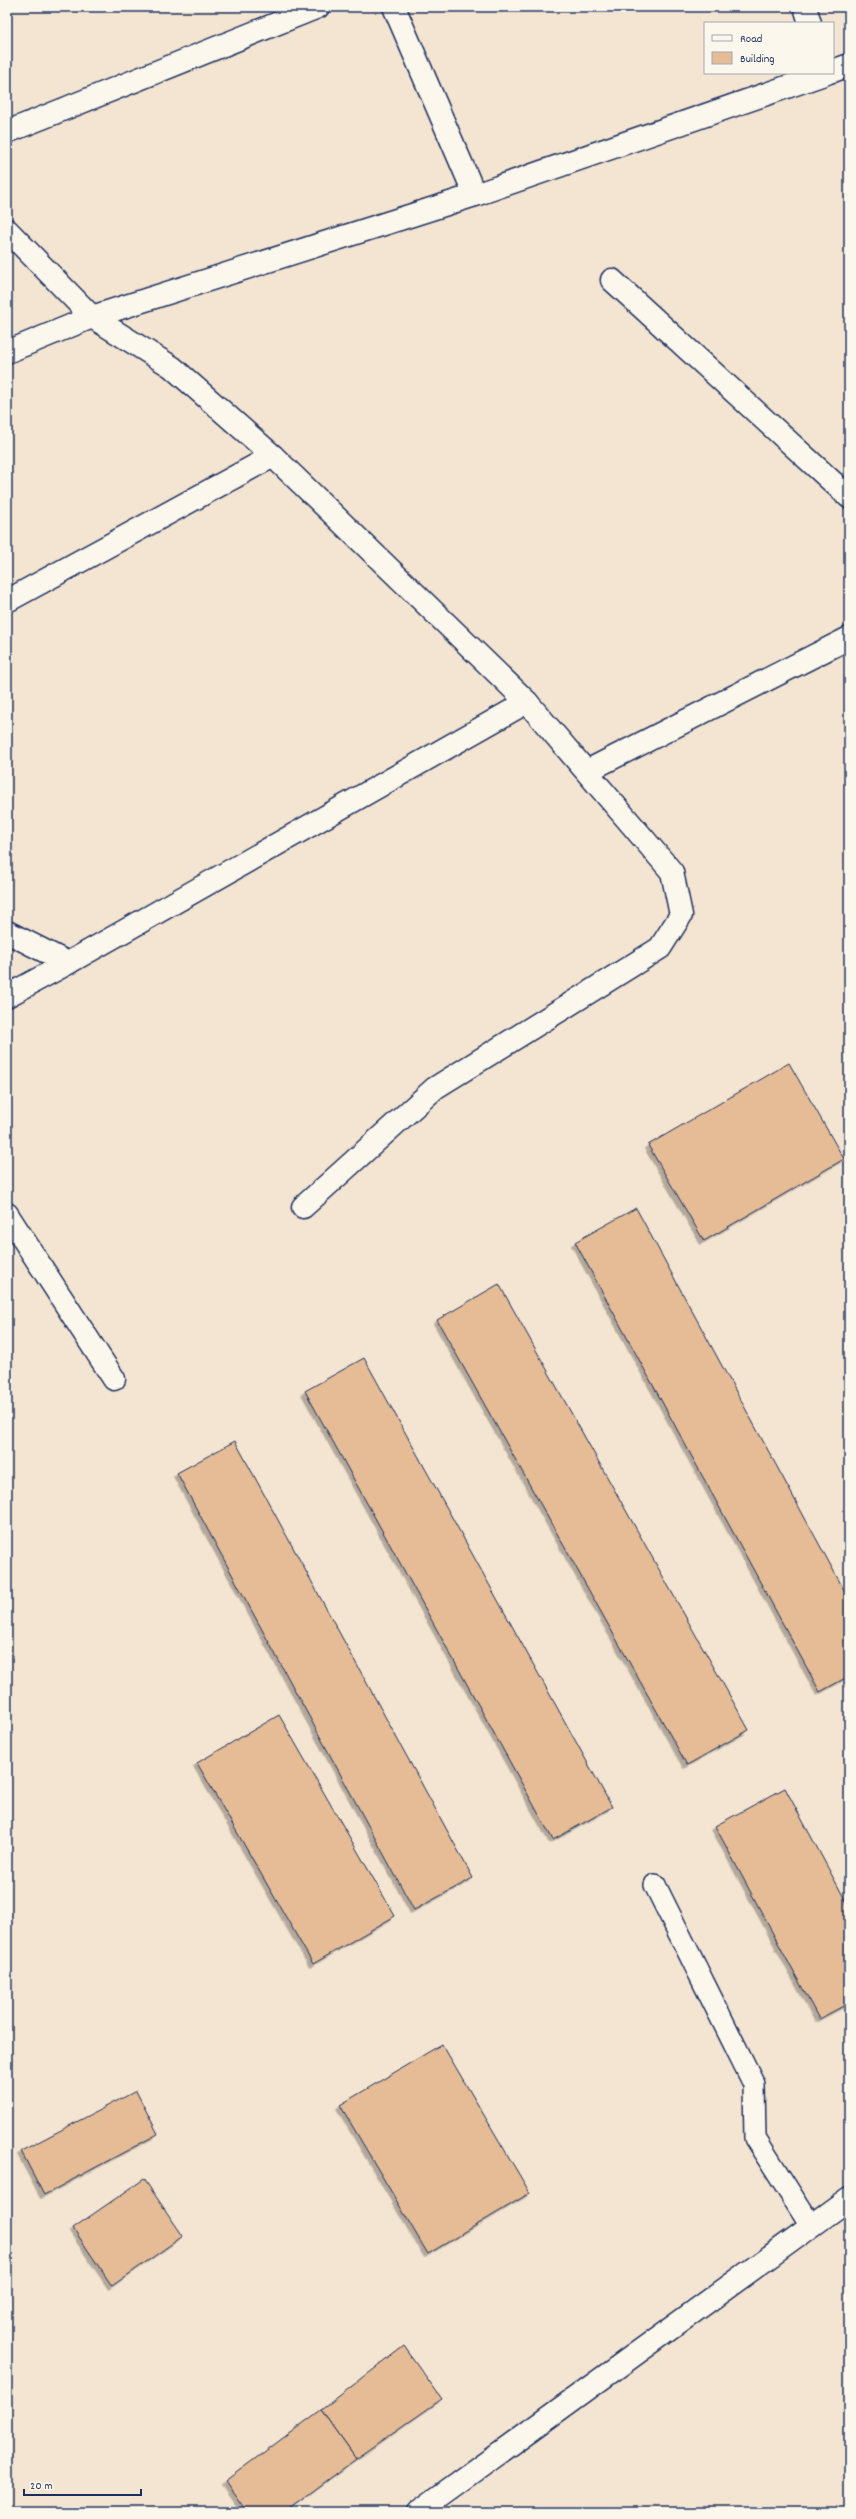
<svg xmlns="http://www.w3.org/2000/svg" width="856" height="2519" viewBox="0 0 856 2519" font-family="Dekko,sans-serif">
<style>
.building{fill:#e5bc95;stroke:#1b2f5e;filter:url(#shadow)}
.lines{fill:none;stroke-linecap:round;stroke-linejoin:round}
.service-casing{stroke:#1b2f5e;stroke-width:24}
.minor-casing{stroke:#1b2f5e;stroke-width:25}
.tertiary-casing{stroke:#1b2f5e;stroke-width:25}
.service{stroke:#fbf7ec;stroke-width:21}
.minor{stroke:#fbf7ec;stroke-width:22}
.tertiary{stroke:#fbf7ec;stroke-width:22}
</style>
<defs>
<filter id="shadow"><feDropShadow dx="-3.5" dy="3.5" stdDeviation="0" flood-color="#0004"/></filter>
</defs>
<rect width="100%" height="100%" fill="#f4e5d2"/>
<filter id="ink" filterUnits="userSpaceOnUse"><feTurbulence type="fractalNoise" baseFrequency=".025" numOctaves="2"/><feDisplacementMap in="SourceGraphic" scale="8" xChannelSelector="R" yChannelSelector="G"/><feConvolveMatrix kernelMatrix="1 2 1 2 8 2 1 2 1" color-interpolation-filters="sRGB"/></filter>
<g filter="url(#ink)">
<g class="building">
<path d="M789,1063l55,96 -140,82 -56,-96z"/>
<path d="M636,1208l213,391v77l-29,16 -245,-450z"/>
<path d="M499,1284l250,446 -62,35 -250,-445z"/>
<path d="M364,1358l248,449 -59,33 -248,-449z"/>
<path d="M235,1441l238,437 -59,32 -237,-437z"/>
<path d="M279,1715l116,201 -82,48 -116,-201z"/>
<path d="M785,1788l64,119v96l-30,16 -104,-193z"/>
<path d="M442,2044l88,149 -102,61 -88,-149z"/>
<path d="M136,2091l22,43 -114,61 -23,-44z"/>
<path d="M144,2179l39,57 -71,50 -39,-58z"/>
<path d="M404,2346l38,53 -86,60 -35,-49z"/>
<path d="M321,2410l35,49 -71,53h-38l-22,-31z"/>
</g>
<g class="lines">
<g class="service-casing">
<path id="service" d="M655,1885l99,199 1,54 56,88"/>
</g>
<g class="minor-casing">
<g id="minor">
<path d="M394,7l81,188"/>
<path d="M805,7l5,16"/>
<path d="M833,71l16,-6"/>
<path d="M7,132l311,-125"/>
<path d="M7,230l85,87 80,50 101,89 254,246 145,170 9,43 -21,33 -225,140 -132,119"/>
<path d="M612,280l237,217"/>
<path d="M7,352l85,-35 383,-122 352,-122"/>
<path d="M7,601l266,-145"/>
<path d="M587,771l262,-133"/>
<path d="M7,932l61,31 459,-261"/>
<path d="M7,996l61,-33"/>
<path d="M7,1214l107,165"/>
</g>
</g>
<g class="tertiary-casing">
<path id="tertiary" d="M418,2512l431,-313"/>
</g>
<use href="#service" class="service"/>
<use href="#minor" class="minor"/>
<use href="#tertiary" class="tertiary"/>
</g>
</g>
<rect width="856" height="2519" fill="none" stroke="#fbf7ec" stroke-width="24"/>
<rect x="12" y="12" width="832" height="2495" fill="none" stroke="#1b2f5e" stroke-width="1.5" filter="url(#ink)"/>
<rect x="704" y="22" width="130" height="52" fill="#fbf7ec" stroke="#a1a7b3"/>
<rect x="712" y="35" width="20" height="6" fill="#fbf7ec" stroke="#a1a7b3"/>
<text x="740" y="42" font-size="12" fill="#1b2f5e">Road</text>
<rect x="712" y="52" width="20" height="12" fill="#e5bc95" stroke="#a1a7b3"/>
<text x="740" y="62" font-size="12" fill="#1b2f5e">Building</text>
<path d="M24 2489v6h117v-6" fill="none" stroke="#1b2f5e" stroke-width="2"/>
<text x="30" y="2489" font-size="12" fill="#1b2f5e" stroke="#fbf7ec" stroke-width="3" paint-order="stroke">20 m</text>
</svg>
